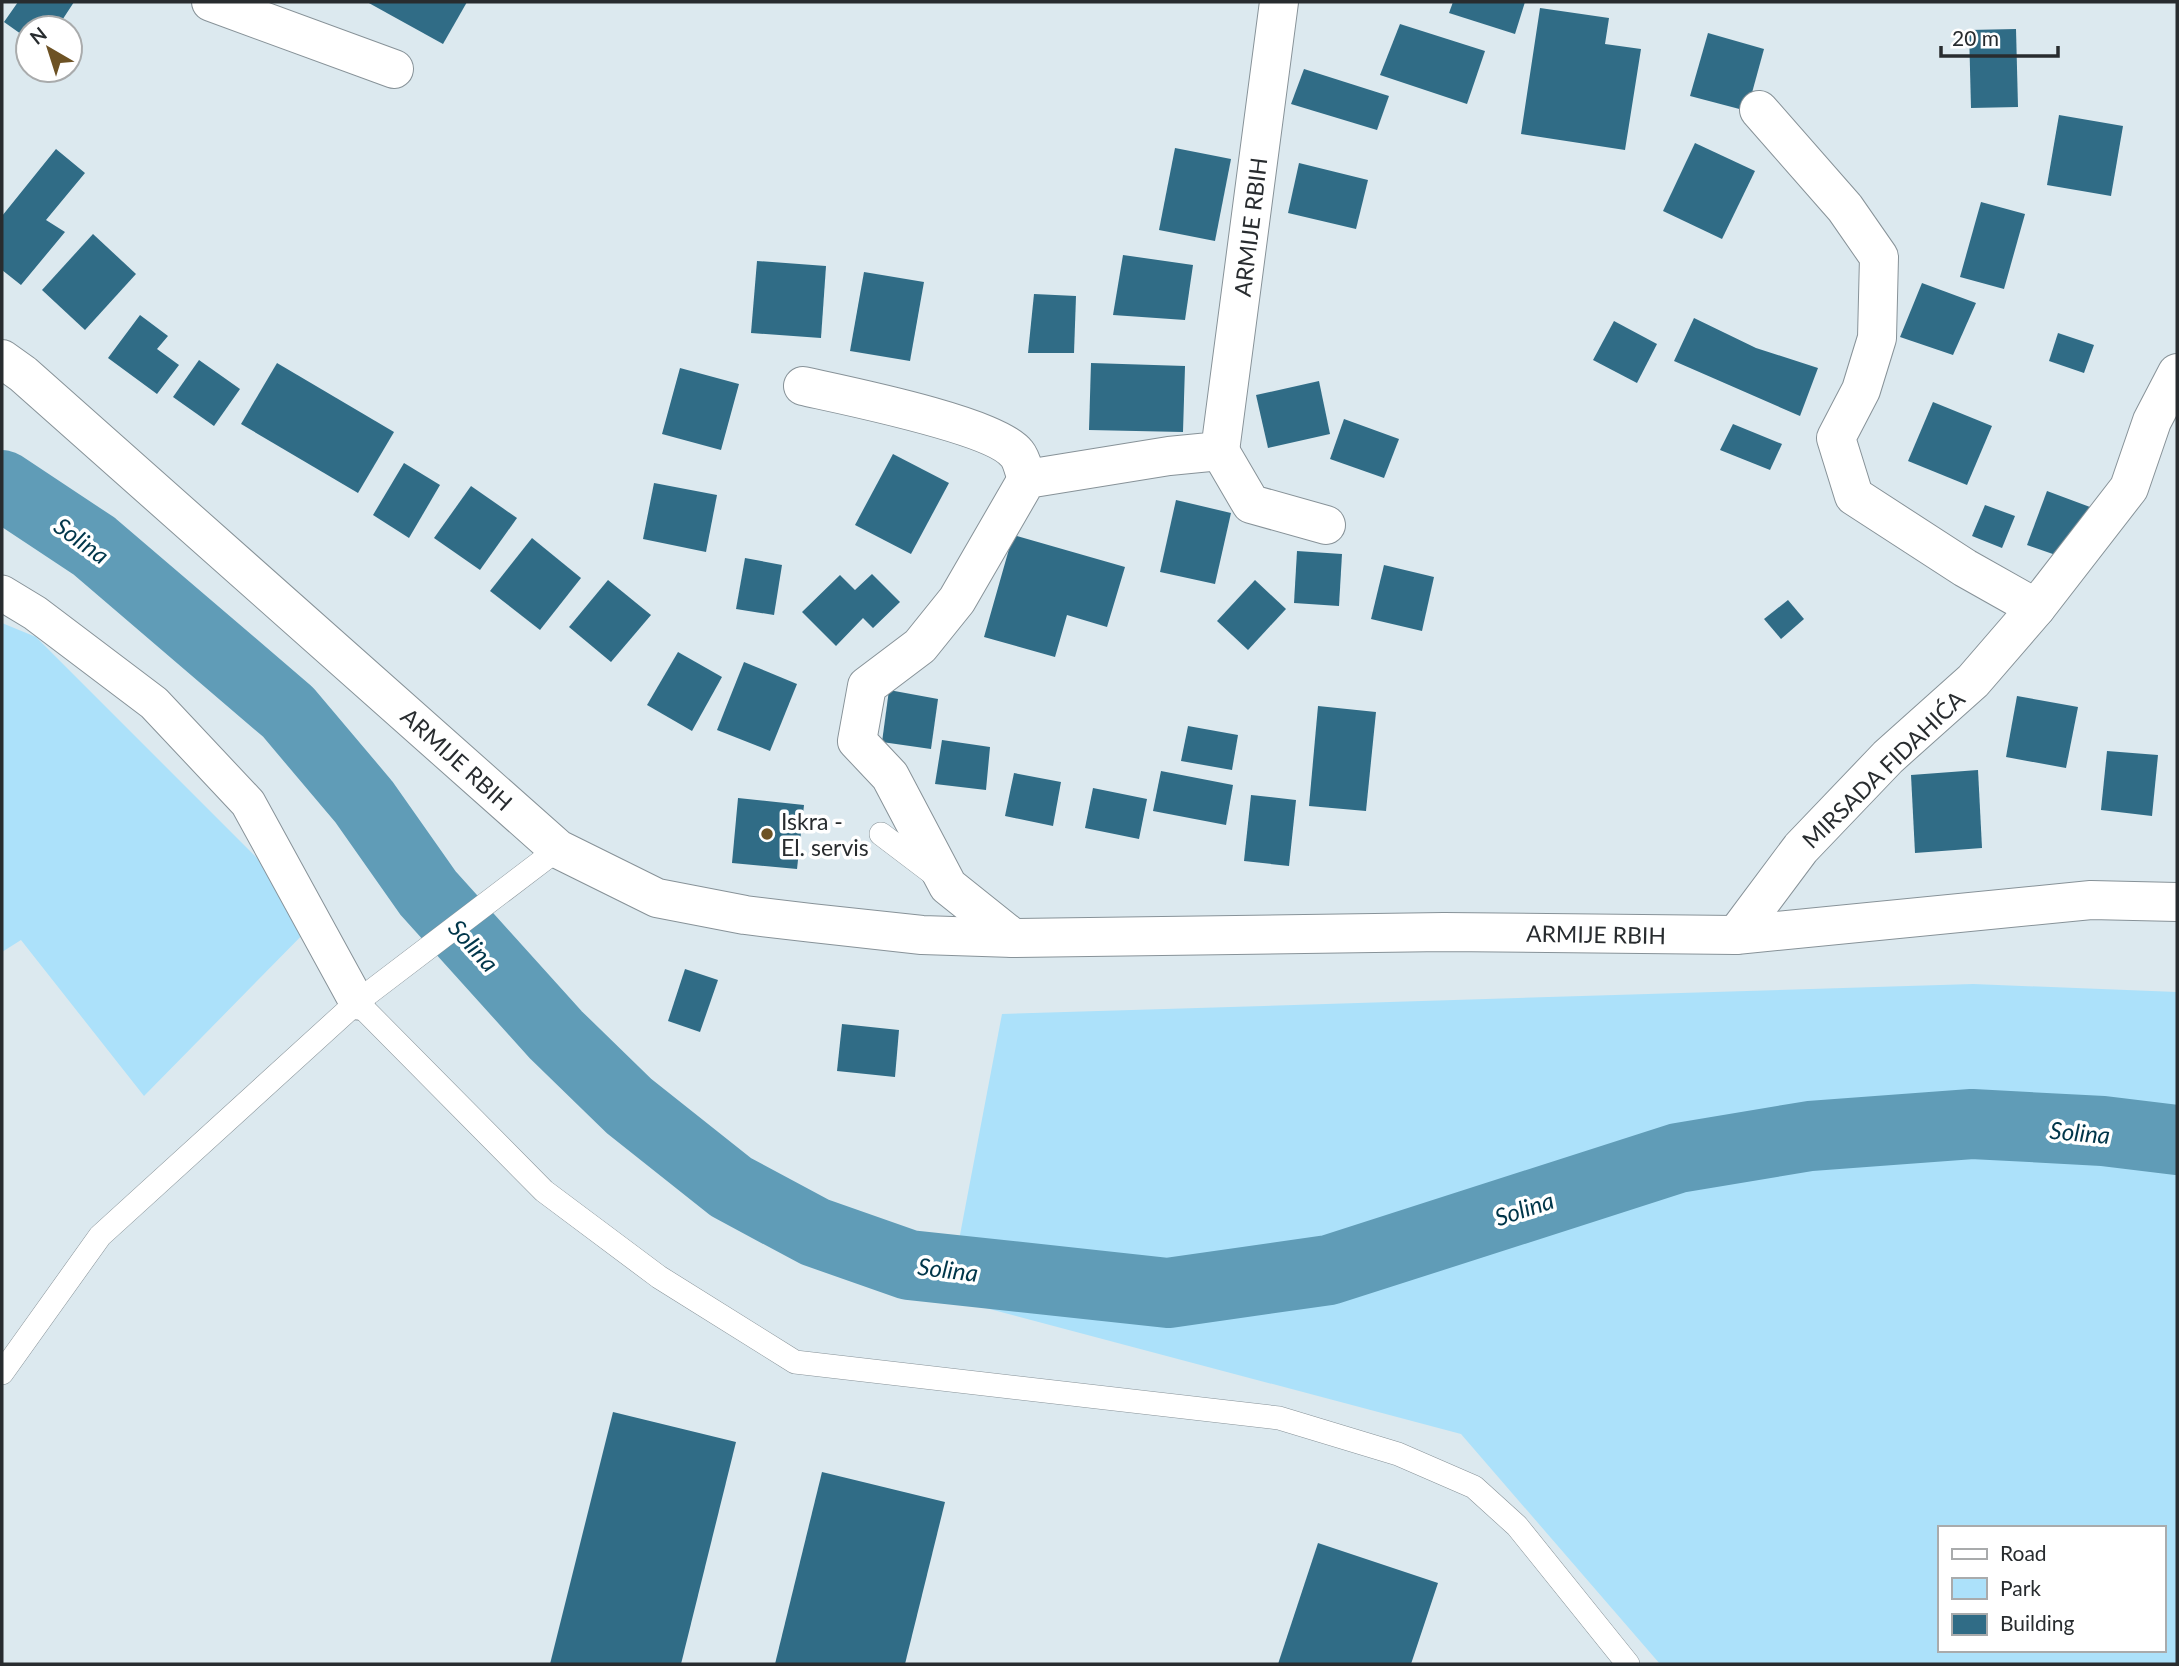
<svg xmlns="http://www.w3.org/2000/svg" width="2179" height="1666" viewBox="0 0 2179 1666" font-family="Lato,sans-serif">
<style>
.green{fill:#ace1fa;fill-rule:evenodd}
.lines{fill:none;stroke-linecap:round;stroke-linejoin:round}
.river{stroke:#609cb7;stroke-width:70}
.building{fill:#306c86}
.service-casing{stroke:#879298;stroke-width:24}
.pedestrian-casing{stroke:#879298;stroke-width:37}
.minor-casing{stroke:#879298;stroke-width:40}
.secondary-casing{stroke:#879298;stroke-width:40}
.service{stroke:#fff;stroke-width:23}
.pedestrian{stroke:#fff;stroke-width:35}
.minor{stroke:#fff;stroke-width:38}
.secondary{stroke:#fff;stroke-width:38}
.poi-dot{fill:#6d5224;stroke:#fff;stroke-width:2.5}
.labels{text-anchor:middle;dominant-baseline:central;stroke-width:7;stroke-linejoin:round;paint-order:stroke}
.street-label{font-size:23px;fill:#282c2f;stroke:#fff}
.poi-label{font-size:23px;fill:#282c2f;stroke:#fff;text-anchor:start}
.water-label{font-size:24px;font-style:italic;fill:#00364a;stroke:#fff}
</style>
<rect width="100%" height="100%" fill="#dce9ef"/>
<g class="green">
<path d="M2,623l34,14 282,282 -174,177 -123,-156 -19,12z"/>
<path d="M1973,984l204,8v672h-517l-199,-230 -513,-136 54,-284zM1939,1528h224v122h-224z"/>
</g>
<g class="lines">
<path class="river" d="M2,485l92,61 194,166 76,90 64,91 128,142 73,71 102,81 84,45 94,33 259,28 161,-23 349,-112 132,-22 162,-12 131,7 74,9"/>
</g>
<g class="building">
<path d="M18,2h56l-17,26h-29v11l-24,-17z"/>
<path d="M367,2h100l-24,42z"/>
<path d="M1453,2h72l-10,32 -66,-21z"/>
<path d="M1540,8l69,10 -4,26 36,5 -16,101 -104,-16z"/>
<path d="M1400,24l85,27 -18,53 -87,-29z"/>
<path d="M2016,29l2,78 -47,1 -2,-78z"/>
<path d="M1708,33l56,16 -17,62 -57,-15z"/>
<path d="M1304,69l85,27 -12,34 -86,-26z"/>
<path d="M2059,115l64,11 -12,70 -64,-11z"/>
<path d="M1695,143l60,28 -33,68 -59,-28z"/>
<path d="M1175,148l56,11 -16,82 -56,-11z"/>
<path d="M56,149l29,24 -39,47 19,12 -44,53 -19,-15v-54z"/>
<path d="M1299,163l69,17 -12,49 -68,-16z"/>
<path d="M1981,202l44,12 -21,75 -44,-12z"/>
<path d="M93,234l43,40 -51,56 -43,-40z"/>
<path d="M1123,255l70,10 -8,55 -72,-5z"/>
<path d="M757,261l69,5 -5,72 -70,-5z"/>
<path d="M864,272l60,10 -14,79 -60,-10z"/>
<path d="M1922,283l54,20 -23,52 -53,-18z"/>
<path d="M1034,294l42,2 -2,57h-46z"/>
<path d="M140,315l28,21 -11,13 22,16 -22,29 -49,-36z"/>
<path d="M1694,318l62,30 62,20 -18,48 -126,-55z"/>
<path d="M1614,321l43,23 -20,39 -44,-23z"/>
<path d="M2058,333l36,12 -10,28 -35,-12z"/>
<path d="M199,360l41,29 -26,37 -41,-29z"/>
<path d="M277,363l117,69 -36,61 -117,-69z"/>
<path d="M1091,363l94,3 -2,66 -94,-2z"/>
<path d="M680,368l59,16 -18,66 -59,-16z"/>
<path d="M1319,381l11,53 -62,14 -12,-53z"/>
<path d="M1933,402l59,24 -25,59 -59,-24z"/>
<path d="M1344,419l55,20 -15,39 -54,-19z"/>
<path d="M1733,424l49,20 -12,26 -50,-20z"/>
<path d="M893,454l56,29 -38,71 -56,-29z"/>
<path d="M404,463l36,22 -31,53 -36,-23z"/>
<path d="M654,483l63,12 -11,57 -63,-13z"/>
<path d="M471,486l46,32 -37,52 -46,-32z"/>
<path d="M2047,491l43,16 -20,53 -43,-15z"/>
<path d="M1176,500l55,13 -16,71 -55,-12z"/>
<path d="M1985,505l30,11 -13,32 -30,-12z"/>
<path d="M1013,535l112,32 -18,60 -40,-12 -12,42 -71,-20z"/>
<path d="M532,538l49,40 -41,52 -50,-39z"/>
<path d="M1297,551l45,3 -3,52 -45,-3z"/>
<path d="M745,558l37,7 -8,50 -38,-6z"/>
<path d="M1384,565l50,12 -12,54 -51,-12z"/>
<path d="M872,574l28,28 -27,26 -10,-10 -27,28 -34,-34 38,-37 15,15z"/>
<path d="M608,580l43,35 -40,47 -42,-35z"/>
<path d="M1255,580l31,29 -38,41 -31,-29z"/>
<path d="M1788,600l16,19 -23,20 -17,-20z"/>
<path d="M678,652l44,25 -30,54 -45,-26z"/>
<path d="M744,662l53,22 -27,67 -53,-21z"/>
<path d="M889,690l49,9 -7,50 -49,-7z"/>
<path d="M2017,696l61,11 -12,61 -60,-11z"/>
<path d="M1318,706l58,6 -10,99 -57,-5z"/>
<path d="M1188,726l50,9 -6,35 -51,-9z"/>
<path d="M942,740l48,7 -4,43 -51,-6z"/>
<path d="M2107,751l51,4 -6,61 -51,-6z"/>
<path d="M1978,770l4,78 -67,5 -4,-78z"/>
<path d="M1161,771l72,14 -7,40 -73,-14z"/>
<path d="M1014,773l47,9 -8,44 -48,-10z"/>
<path d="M1093,788l54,11 -8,40 -54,-11z"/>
<path d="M1251,795l45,5 -7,66 -45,-5z"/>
<path d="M738,798l66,7 -7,64 -65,-6z"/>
<path d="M685,969l33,11 -18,52 -32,-11z"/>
<path d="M842,1024l57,6 -4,47 -58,-6z"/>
<path d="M613,1412l123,30 -55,222h-131z"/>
<path d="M822,1472l123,30 -40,162h-130z"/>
<path d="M1318,1543l120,40 -27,81h-133z"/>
</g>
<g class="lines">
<g class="service-casing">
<g id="service">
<path d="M881,834l54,41"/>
<path d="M357,1002l187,189 115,86 136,85 484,56 119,36 76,33 43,39 111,138"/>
<path d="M2,1373l98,-137 257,-234 201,-153"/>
</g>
</g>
<g class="pedestrian-casing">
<path id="pedestrian" d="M2,593l33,20 119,90 94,100 109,199"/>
</g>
<g class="minor-casing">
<g id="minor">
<path d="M211,2l183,67"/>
<path d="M1759,110l86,98 34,49 -2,81 -16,52 -25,48 18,58 111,72 71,40"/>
<path d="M803,386c40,9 192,39 214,68 5,6 7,18 10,25"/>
<path d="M1220,451l31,53 75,21"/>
<path d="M1736,935l65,-87 87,-91 85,-76 63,-73 93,-120 23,-67 25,-48"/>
<path d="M1013,938l-65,-52 -58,-110 -33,-35 10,-55 53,-40 37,-46 70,-121 142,-23 51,-5 59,-449"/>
</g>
</g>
<g class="secondary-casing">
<path id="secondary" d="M2,359l21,15 535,475 99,49 88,17 67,8 110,12 91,3 431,-6 292,3 355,-35 86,2"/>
</g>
<use href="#service" class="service"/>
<use href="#pedestrian" class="pedestrian"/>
<use href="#minor" class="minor"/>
<use href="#secondary" class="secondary"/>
</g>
<circle class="poi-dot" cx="767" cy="834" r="7"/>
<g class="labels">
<g class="street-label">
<text transform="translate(1250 227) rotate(-83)">ARMIJE RBIH</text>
<text transform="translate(457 759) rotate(42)">ARMIJE RBIH</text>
<text transform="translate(1883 769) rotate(-44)">MIRSADA FIDAHIĆA</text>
<text transform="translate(1596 934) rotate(1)">ARMIJE RBIH</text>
</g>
<g class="poi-label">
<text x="781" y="821">Iskra -<tspan x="781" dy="26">El. servis</tspan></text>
</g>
<g class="water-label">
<text transform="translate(82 540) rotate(36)">Solina</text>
<text transform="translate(474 945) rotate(48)">Solina</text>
<text transform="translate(2080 1132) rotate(5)">Solina</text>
<text transform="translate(1524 1208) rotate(-18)">Solina</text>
<text transform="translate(948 1269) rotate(7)">Solina</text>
</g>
</g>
<rect width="2179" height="1666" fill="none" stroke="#282c2f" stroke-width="7"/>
<rect x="1938" y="1526" width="228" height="126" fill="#ffffff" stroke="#a9abac" stroke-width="2"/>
<rect x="1952" y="1549" width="35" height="10" fill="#ffffff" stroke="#a9abac" stroke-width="2"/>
<text x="2000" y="1561" font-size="21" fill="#282c2f">Road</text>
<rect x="1952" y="1578" width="35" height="21" fill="#ace1fa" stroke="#a9abac" stroke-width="2"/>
<text x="2000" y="1596" font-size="21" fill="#282c2f">Park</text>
<rect x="1952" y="1614" width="35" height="21" fill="#306c86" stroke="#a9abac" stroke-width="2"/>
<text x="2000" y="1631" font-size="21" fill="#282c2f">Building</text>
<g transform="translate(49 49) rotate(321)"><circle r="33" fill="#ffffff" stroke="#a9abac" stroke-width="2"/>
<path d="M0-5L12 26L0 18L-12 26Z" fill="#6d5224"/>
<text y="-10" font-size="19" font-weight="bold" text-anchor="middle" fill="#282c2f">N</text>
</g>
<path d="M1941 46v10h117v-10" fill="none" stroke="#282c2f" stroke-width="3.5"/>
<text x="1952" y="46" font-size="21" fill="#282c2f" stroke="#ffffff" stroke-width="5" paint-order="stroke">20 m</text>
</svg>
